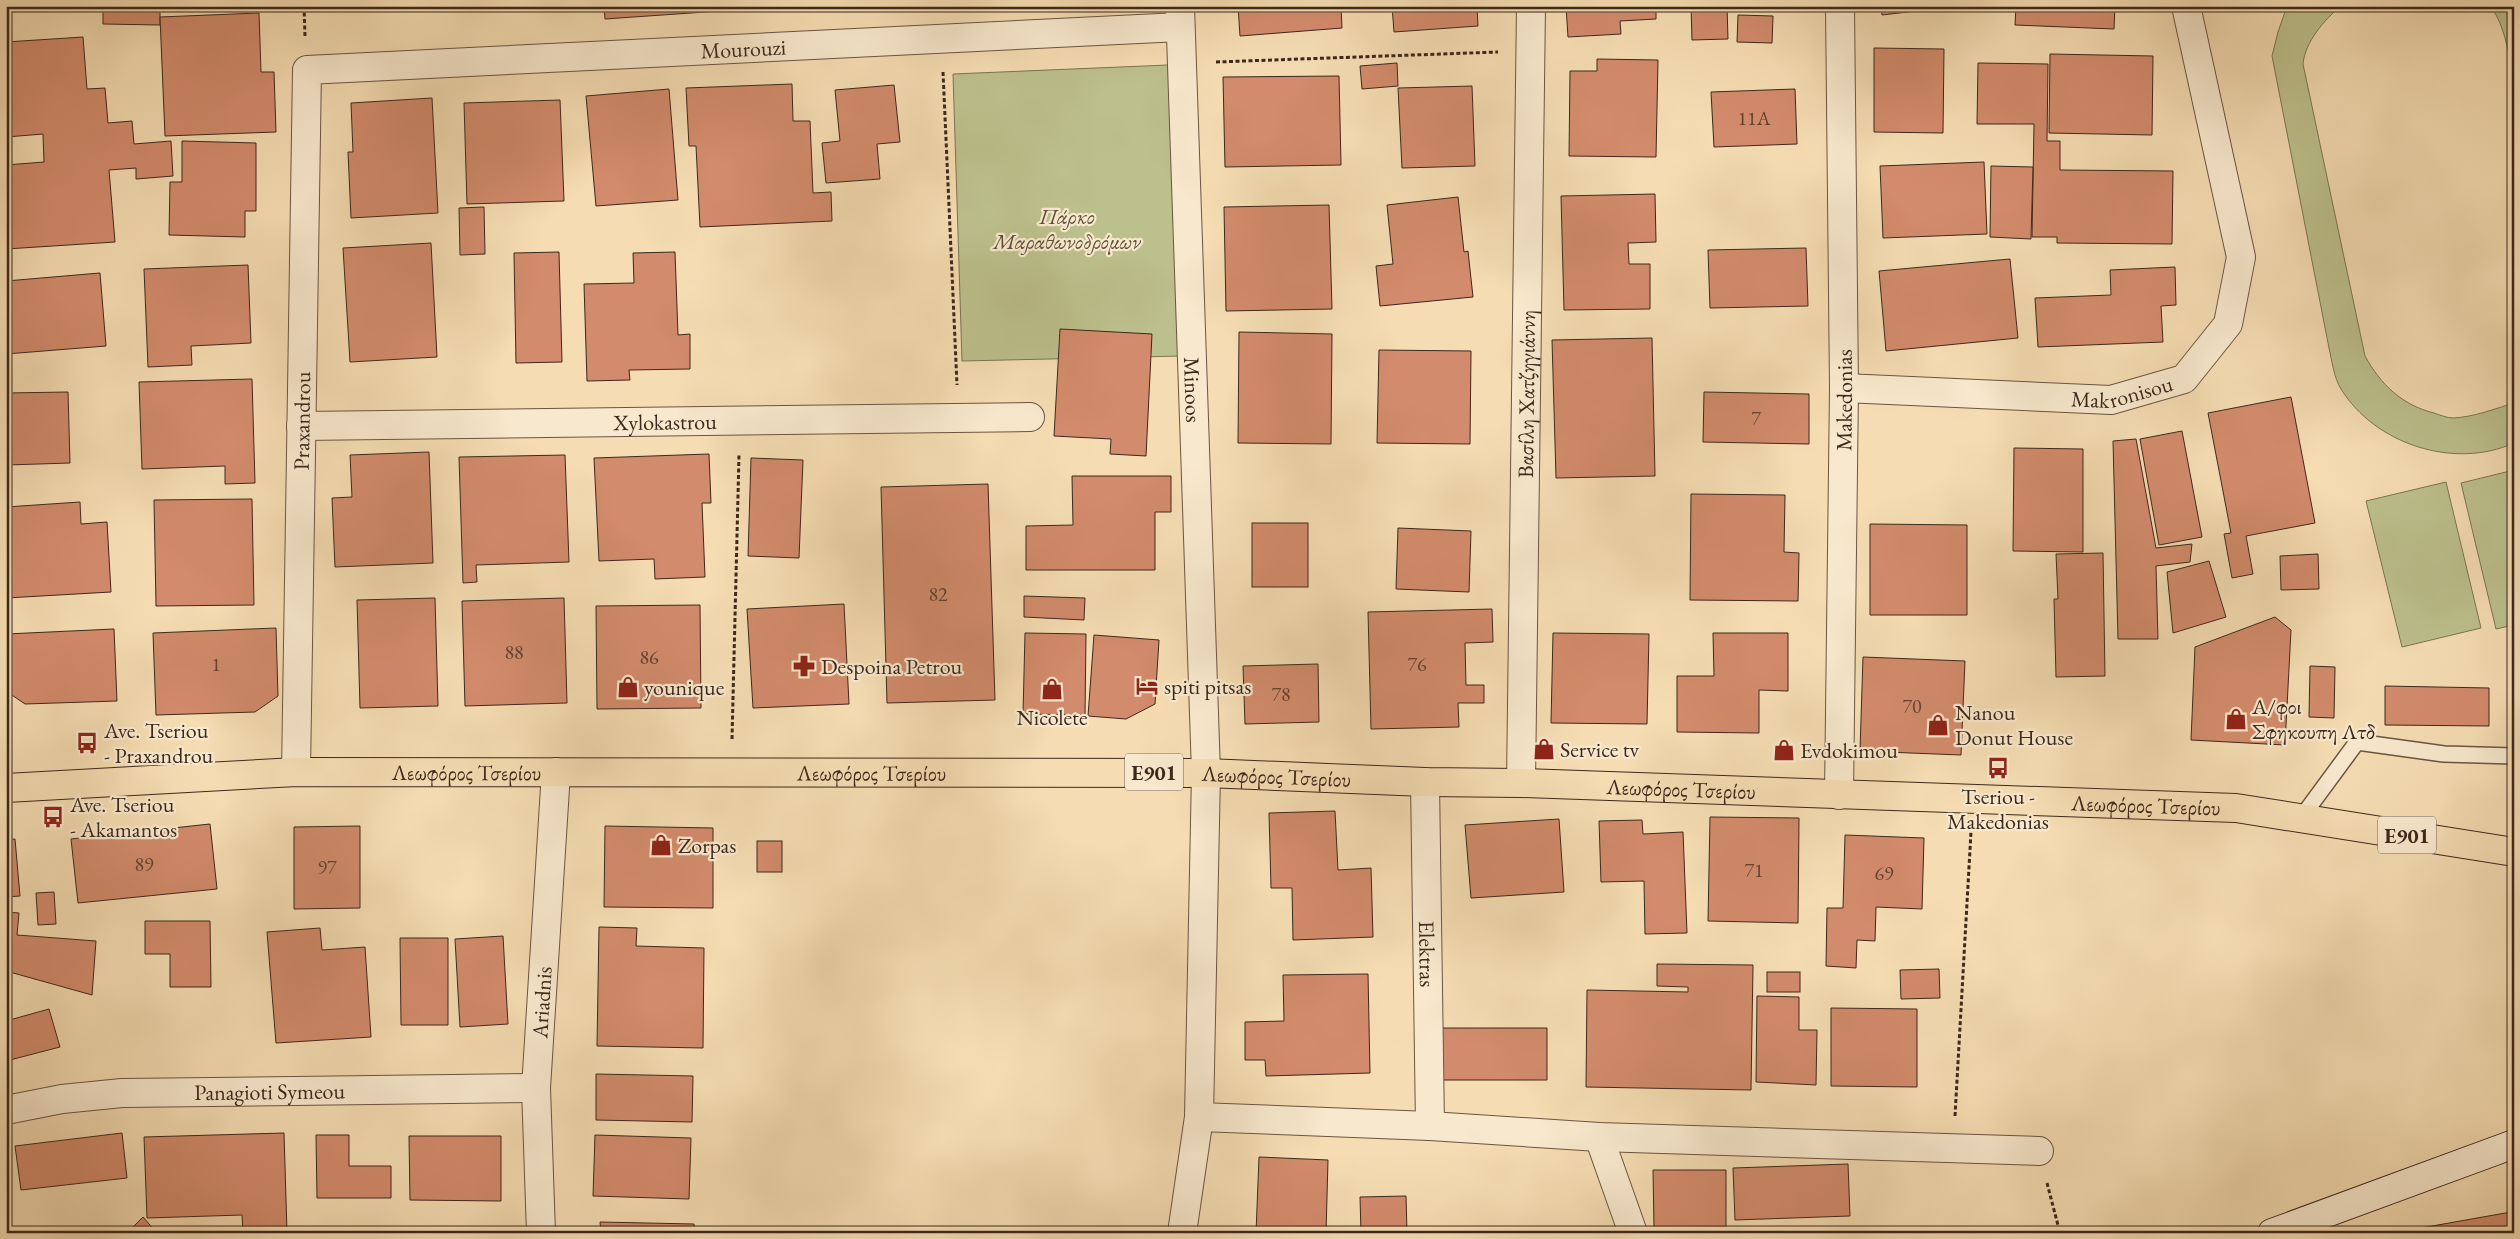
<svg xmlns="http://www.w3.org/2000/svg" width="2520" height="1239" viewBox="0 0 2520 1239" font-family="'EB Garamond',serif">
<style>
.green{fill:#bcc08c;stroke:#7c7454}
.building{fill:#d28b6c;stroke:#3d281d}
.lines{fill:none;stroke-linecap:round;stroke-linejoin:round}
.lane-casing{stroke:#6b5542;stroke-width:18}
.street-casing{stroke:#6b5542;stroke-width:30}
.secondary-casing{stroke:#3d281d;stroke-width:30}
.primary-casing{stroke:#3d281d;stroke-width:30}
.path{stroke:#3d281d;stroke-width:3;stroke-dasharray:4 2.5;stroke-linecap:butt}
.lane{stroke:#f8e8cd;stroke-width:15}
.street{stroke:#f8e8cd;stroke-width:28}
.secondary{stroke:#f8e8cd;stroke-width:28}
.primary{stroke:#f5dcb2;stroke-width:28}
.labels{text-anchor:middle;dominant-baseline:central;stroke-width:4.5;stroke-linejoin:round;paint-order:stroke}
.number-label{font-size:20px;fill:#624131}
.shield{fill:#f8e8cd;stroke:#756252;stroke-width:1}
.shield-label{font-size:21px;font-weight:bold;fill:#3d281d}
.street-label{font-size:22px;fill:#3d281d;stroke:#f8e8cd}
.park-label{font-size:22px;font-style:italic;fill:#5d4e39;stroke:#f8e8cd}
.poi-label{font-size:22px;fill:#3d281d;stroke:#f8e8cd;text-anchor:start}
</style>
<rect width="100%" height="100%" fill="#f5dcb2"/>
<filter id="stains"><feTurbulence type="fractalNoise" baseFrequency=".004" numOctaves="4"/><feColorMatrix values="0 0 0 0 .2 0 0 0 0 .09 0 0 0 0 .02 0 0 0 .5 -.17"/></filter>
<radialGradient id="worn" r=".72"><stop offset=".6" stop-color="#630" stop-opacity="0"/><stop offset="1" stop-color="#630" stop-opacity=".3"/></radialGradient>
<g class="green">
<path d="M2287,6h54c-17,14 -36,36 -38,58l62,292c16,29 37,49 69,57 6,2 13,5 19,5 21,-1 41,-9 61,-15v40c-60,27 -139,1 -173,-54 -7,-11 -9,-28 -12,-41l-57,-292 6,-24z"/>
<path d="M2490,6h24v73c-6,-24 -8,-53 -24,-73z"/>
<path d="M1168,65l14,291 -220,5 -9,-287z"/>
<path d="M2514,470v155l-18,4 -35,-146z"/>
<path d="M2446,482l35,146 -79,19 -36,-146z"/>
</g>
<g class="building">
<path d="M6,6h49l-49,7z"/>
<path d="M103,6h57v19l-57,-1z"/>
<path d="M356,6h44l-44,2z"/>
<path d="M604,6h130v4l-129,9z"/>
<path d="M1238,6h103l1,22 -102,8z"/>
<path d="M1392,6h85l1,20 -84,6z"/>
<path d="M1566,6h90v13l-36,2 1,13 -53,3z"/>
<path d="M1691,6h36l1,33 -36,1z"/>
<path d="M1881,6h78l-77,9z"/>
<path d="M2016,6h99l-1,23 -99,-4z"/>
<path d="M259,13l2,59h13l2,60 -111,4 -5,-119z"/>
<path d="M1738,15l35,1 -1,27 -35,-1z"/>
<path d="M83,37l4,52 18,-1 3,35 24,-2 2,23 37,-3 2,35 -37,3v-11l-27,2 6,72 -109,7v-84l38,-3 -1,-28 -37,3v-95z"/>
<path d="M1874,48l70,1 -1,84 -69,-1z"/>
<path d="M2050,54l103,2 -1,79 -103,-2z"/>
<path d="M1597,59l61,1 -2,97 -87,-1 1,-85h27z"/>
<path d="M1397,63l1,23 -36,3 -2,-23z"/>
<path d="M1978,63l70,1 -1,77h13v29l113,1 -1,73 -115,-1v-6h-25l2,-113h-57z"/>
<path d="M1339,76l2,89 -116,2 -2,-90z"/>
<path d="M792,84l1,37h17l3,72 18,-1 1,29 -132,6 -4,-81h-7l-3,-58z"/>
<path d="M894,85l6,57 -23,2 3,35 -54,4 -4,-40 18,-2 -5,-51z"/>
<path d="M1472,86l3,80 -73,2 -4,-80z"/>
<path d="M669,89l9,111 -82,6 -10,-110z"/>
<path d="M1795,89l2,55 -83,3 -3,-55z"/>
<path d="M432,98l6,115 -87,5 -3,-66h5l-2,-49z"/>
<path d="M560,100l4,101 -97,3 -3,-101z"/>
<path d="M182,141l74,2v68h-11v26l-76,-2 1,-53h12z"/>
<path d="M1984,162l3,72 -104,4 -3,-72z"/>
<path d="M1991,166l42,1 -2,72 -41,-2z"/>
<path d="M1655,194l1,48 -28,1 1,21h21v45l-86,1 -3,-114z"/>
<path d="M1458,197l6,55 4,-1 5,46 -93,9 -4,-40 17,-2 -6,-59z"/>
<path d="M1329,205l3,104 -106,2 -2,-104z"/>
<path d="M484,207l1,47 -25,1 -1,-47z"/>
<path d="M431,243l6,114 -87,5 -7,-114z"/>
<path d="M1806,248l2,58 -98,2 -2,-58z"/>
<path d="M559,252l3,110 -46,1 -2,-110z"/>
<path d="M675,252l3,83 12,-1v35l-61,1 1,10 -43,1 -3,-97 50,-1 -1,-30z"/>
<path d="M2010,259l8,79 -132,13 -7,-80z"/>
<path d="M248,265l3,78 -60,3 1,19 -44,2 -4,-98z"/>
<path d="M2175,267l1,38 -15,1 2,36 -125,5 -3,-49 76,-3 -1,-25z"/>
<path d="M100,273l6,73 -100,8v-73z"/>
<path d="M1060,329l92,5 -6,122 -36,-2 1,-15 -57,-3z"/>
<path d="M1239,332l93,2 -1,110 -93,-1z"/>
<path d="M1652,338l3,138 -99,2 -4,-138z"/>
<path d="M1379,350l92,1 -1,93 -93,-1z"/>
<path d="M252,379l3,104 -30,1v-18l-83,3 -3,-87z"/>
<path d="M68,392l2,71 -64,2v-72z"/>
<path d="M1704,392l105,2v50l-106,-2z"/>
<path d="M2291,397l24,126 -69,13 7,38 -21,4 -8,-44 7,-1 -23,-120z"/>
<path d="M2182,431l20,106 -43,8 -19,-106z"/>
<path d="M2136,439l20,109 36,-4 -2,18 -34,4 2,73h-40l-5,-198z"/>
<path d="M2014,448l69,1v103l-70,-1z"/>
<path d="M429,452l4,111 -98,4 -3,-69 20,-1 -2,-42z"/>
<path d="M709,454l2,49h-9l3,74 -50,2 -1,-20 -55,2 -5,-103z"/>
<path d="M565,455l4,107 -93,3 1,17 -14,1 -4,-126z"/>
<path d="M751,458l52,2 -4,98 -51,-2z"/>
<path d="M1072,476h99v36h-16v58h-129v-44l47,-1z"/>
<path d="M988,484l7,216 -108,3 -6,-216z"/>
<path d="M1691,494l94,1 -1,57 15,1 -1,48 -108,-1z"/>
<path d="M252,499l2,106 -98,1 -2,-106z"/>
<path d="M80,502l1,22 26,-2 4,70 -105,6v-91z"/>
<rect x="1252" y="523" width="56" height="64"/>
<path d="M1870,524l97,1v90h-97z"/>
<path d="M1398,528l73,3 -2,61 -73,-3z"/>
<path d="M2103,553l2,123 -49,1 -2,-78h4l-2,-45z"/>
<path d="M2318,554l1,35 -38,1 -1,-34z"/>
<path d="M2209,561l17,56 -53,16 -6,-61z"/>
<path d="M1024,596l61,2 -1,22 -60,-3z"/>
<path d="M435,598l3,108 -78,2 -3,-108z"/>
<path d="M564,598l3,105 -102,3 -3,-105z"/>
<path d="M844,604l5,100 -96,4 -6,-99z"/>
<path d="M700,605l1,103 -104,1 -1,-103z"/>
<path d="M1492,609l1,33 -28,1 1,42h18v18h-26l1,24 -88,2 -3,-117z"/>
<path d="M2275,617l16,13 -6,115 -94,-5 4,-93z"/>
<path d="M276,628l2,68 -23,16 -99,3 -3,-82z"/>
<path d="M114,629l3,72 -92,3 -19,-13v-57z"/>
<path d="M1025,633l61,1 -1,81 -62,-1z"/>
<path d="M1553,633l96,1 -2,90 -96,-1z"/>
<path d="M1713,633h75v58l-29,-1v43l-82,-1v-56h37z"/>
<path d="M1094,635l65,5 -4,64 -29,15 -38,-3z"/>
<path d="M1863,657l102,4 -4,94 -101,-4z"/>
<path d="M1318,664l1,58 -74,2 -2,-58z"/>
<path d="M2310,666l25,1 -1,51 -25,-1z"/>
<path d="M2385,686l104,2v38l-104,-1z"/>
<path d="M1335,811l3,59 33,-2 2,69 -80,3 -1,-52h-21l-2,-75z"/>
<path d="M1710,817l89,1 -1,105 -90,-2z"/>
<path d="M1559,819l5,73 -93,6 -6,-73z"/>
<path d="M1642,820l1,14 40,-2 4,101 -42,1 -1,-53 -43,1 -2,-61z"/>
<path d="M210,824l7,65 -139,14 -7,-64z"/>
<path d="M360,826v82l-66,1v-82z"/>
<path d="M605,826l108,2v80l-109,-1z"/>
<path d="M1845,835l79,3 -2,71 -46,-2 -1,34 -18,-1 -1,28 -30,-2 1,-58h16z"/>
<path d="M15,839l5,57 -14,1v-57z"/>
<rect x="757" y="841" width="25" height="31"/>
<path d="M54,892l2,32 -18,1 -2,-32z"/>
<path d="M6,912l13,1 -2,22 79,6 -4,54 -86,-24z"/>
<path d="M145,921h65l1,66h-41v-33h-25z"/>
<path d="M599,927l38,1 -1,18 68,2 -1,100 -106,-2z"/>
<path d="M320,928l2,22 43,-3 6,90 -95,6 -9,-111z"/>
<path d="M503,936l5,88 -48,3 -5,-88z"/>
<path d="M400,938h48v87h-47z"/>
<path d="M1657,964l96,1 -2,125 -165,-3 1,-97 101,2v-5l-31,-1z"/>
<path d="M1939,969l1,29 -39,1 -1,-29z"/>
<rect x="1767" y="972" width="33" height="20"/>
<path d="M1368,974l2,99 -104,3 -1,-16h-20v-38l39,-1 -1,-46z"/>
<path d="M1757,996l42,1v33h18l-1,55 -60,-3z"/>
<path d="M1831,1008l86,1v78l-86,-1z"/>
<path d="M49,1009l11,38 -54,14v-40z"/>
<path d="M1440,1028h107v52h-106z"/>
<path d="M596,1074l97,2 -1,46 -96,-2z"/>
<path d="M122,1133l5,45 -106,12 -6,-44z"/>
<path d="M284,1133l3,100h-44l-1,-18 -95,3 -3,-81z"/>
<path d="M316,1135h33v31h42v32h-74z"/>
<path d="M595,1135l96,3 -2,61 -96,-3z"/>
<path d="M409,1136h92v65l-91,-1z"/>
<path d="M1259,1157l69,3 -2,73h-70z"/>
<path d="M1848,1164l2,52 -115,4 -2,-52z"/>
<path d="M1653,1170h73v57l-72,1z"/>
<path d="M1406,1196l1,37h-46l-1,-36z"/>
<path d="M2511,1212l3,21h-109l-1,-2z"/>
<path d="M143,1217l14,16h-30z"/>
<path d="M600,1222l94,2 1,9h-94z"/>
<path d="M995,1230v3h-46z"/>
</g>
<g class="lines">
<g class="lane-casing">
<path id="lane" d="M2301,818l56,-76 87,12 70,2"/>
</g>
<g class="street-casing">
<g id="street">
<path id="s1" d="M1180,6l26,767 -7,344 -17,116"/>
<path id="s2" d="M1844,388l267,12 73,-21 44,-55 13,-67 -55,-251"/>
<path id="s3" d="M301,426l729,-9"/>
<path id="s4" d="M296,772l11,-702 873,-43"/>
<path id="s5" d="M1425,782l5,344"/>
<path id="s6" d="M1521,783l10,-777"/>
<path id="s7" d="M1839,795l5,-407 -4,-382"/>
<path id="s8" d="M6,1110l56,-11 60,-6 414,-5"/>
<path d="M1199,1117l231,9 169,11 440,14"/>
<path d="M1599,1137l34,96"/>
<path id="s9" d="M541,1233l-5,-145 20,-316"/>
</g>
</g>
<g class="secondary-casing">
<path id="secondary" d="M2272,1233l242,-89"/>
</g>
<g class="primary-casing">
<g id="primary">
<path id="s10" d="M6,788l290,-16 910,1 219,9 96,1 715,25 278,44"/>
</g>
</g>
<g class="path">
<path d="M304,6l1,30"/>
<path d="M1216,62l282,-10"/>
<path d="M943,72l14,313"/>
<path d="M732,739l7,-284"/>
<path d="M1955,1116l16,-284"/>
<path d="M2047,1183l13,50"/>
</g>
<use href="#lane" class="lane"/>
<use href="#street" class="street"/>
<use href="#secondary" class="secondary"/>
<use href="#primary" class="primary"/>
</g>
<defs>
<g id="pharmacy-bare" transform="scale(1.725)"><path d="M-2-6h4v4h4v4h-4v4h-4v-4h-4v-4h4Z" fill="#8f2418" stroke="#f8e8cd" stroke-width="2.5" paint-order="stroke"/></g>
<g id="hotel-bare" transform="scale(1.725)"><path d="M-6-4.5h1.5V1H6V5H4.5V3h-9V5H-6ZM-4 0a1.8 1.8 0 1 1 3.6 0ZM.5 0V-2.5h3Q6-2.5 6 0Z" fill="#8f2418" stroke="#f8e8cd" stroke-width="2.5" paint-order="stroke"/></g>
<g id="shop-bare" transform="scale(1.725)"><path d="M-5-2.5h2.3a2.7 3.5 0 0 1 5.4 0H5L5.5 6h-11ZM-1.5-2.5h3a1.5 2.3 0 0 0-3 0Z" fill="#8f2418" stroke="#f8e8cd" stroke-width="2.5" paint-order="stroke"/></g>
<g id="bus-bare" transform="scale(1.725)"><path d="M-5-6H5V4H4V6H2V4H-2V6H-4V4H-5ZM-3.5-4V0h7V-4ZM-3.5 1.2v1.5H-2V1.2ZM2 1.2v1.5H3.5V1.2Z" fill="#8f2418" stroke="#f8e8cd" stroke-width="2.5" paint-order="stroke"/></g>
</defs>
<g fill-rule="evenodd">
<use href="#pharmacy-bare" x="804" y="666"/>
<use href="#hotel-bare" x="1147" y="686"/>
<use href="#shop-bare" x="628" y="687"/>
<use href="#shop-bare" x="1052" y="689"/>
<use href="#shop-bare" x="2236" y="719"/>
<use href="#shop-bare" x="1938" y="725"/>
<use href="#bus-bare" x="87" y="743"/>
<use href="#shop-bare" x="1544" y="749"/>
<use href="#shop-bare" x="1784" y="750"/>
<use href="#bus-bare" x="1998" y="768"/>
<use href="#bus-bare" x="53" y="817"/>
<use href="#shop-bare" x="661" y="845"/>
</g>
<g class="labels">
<g class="number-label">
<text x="1754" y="118">11A</text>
<text x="1756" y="418">7</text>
<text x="938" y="594">82</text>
<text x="514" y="652">88</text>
<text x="649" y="657">86</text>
<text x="216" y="664">1</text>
<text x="1417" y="664">76</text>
<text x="1281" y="694">78</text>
<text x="1912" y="706">70</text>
<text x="144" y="864">89</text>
<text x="327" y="867">97</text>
<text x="1754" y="870">71</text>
<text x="1884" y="873">69</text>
</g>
<g class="shield">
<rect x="1125" y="753.5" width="58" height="37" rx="4"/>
<rect x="2378" y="816.5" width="58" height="37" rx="4"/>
</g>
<g class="shield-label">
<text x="1154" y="772">E901</text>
<text x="2407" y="835">E901</text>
</g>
<g class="street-label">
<text stroke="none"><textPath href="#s4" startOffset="1139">Mourouzi</textPath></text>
<text stroke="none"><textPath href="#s2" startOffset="279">Makronisou</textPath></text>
<text stroke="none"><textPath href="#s1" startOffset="384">Minoos</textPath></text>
<text stroke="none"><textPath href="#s6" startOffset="389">Βασίλη Χατζηγιάννη</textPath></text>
<text stroke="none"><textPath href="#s7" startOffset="395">Makedonias</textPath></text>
<text stroke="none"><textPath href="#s4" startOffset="351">Praxandrou</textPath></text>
<text stroke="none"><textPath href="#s3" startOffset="364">Xylokastrou</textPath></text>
<text stroke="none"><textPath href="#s10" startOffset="461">Λεωφόρος Τσερίου</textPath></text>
<text stroke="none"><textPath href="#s10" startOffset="866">Λεωφόρος Τσερίου</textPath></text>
<text stroke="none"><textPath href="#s10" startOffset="1271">Λεωφόρος Τσερίου</textPath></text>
<text stroke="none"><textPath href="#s10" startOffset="1676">Λεωφόρος Τσερίου</textPath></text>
<text stroke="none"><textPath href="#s10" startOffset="2141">Λεωφόρος Τσερίου</textPath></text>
<text stroke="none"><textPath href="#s5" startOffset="172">Elektras</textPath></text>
<text stroke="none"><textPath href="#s9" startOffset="231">Ariadnis</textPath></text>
<text stroke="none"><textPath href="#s8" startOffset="265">Panagioti Symeou</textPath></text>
</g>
<g class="park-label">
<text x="1067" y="216">Πάρκο<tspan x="1067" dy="25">Μαραθωνοδρόμων</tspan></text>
</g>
<g class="poi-label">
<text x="821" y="666">Despoina Petrou</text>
<text x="1164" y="686">spiti pitsas</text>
<text x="644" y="687">younique</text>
<text x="2252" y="706">Α/φοι<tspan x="2252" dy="25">Σφηκουπη Λτδ</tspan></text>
<text x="1955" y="712">Nanou<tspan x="1955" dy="25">Donut House</tspan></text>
<text x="1052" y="717" text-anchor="middle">Nicolete</text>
<text x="104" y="730">Ave. Tseriou<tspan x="104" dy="25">- Praxandrou</tspan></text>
<text x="1560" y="749">Service tv</text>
<text x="1800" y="750">Evdokimou</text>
<text x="1998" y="796" text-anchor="middle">Tseriou -<tspan x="1998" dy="25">Makedonias</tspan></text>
<text x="70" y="804">Ave. Tseriou<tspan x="70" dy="25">- Akamantos</tspan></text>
<text x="678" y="845">Zorpas</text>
</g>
</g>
<rect width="2520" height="1239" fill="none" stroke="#f5dcb2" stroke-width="25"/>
<rect x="8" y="8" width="2505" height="1224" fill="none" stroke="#3d281d" stroke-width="2.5"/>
<rect x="12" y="12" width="2495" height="1214" fill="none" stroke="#3d281d"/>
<rect width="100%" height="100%" filter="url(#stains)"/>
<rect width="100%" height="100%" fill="url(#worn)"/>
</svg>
